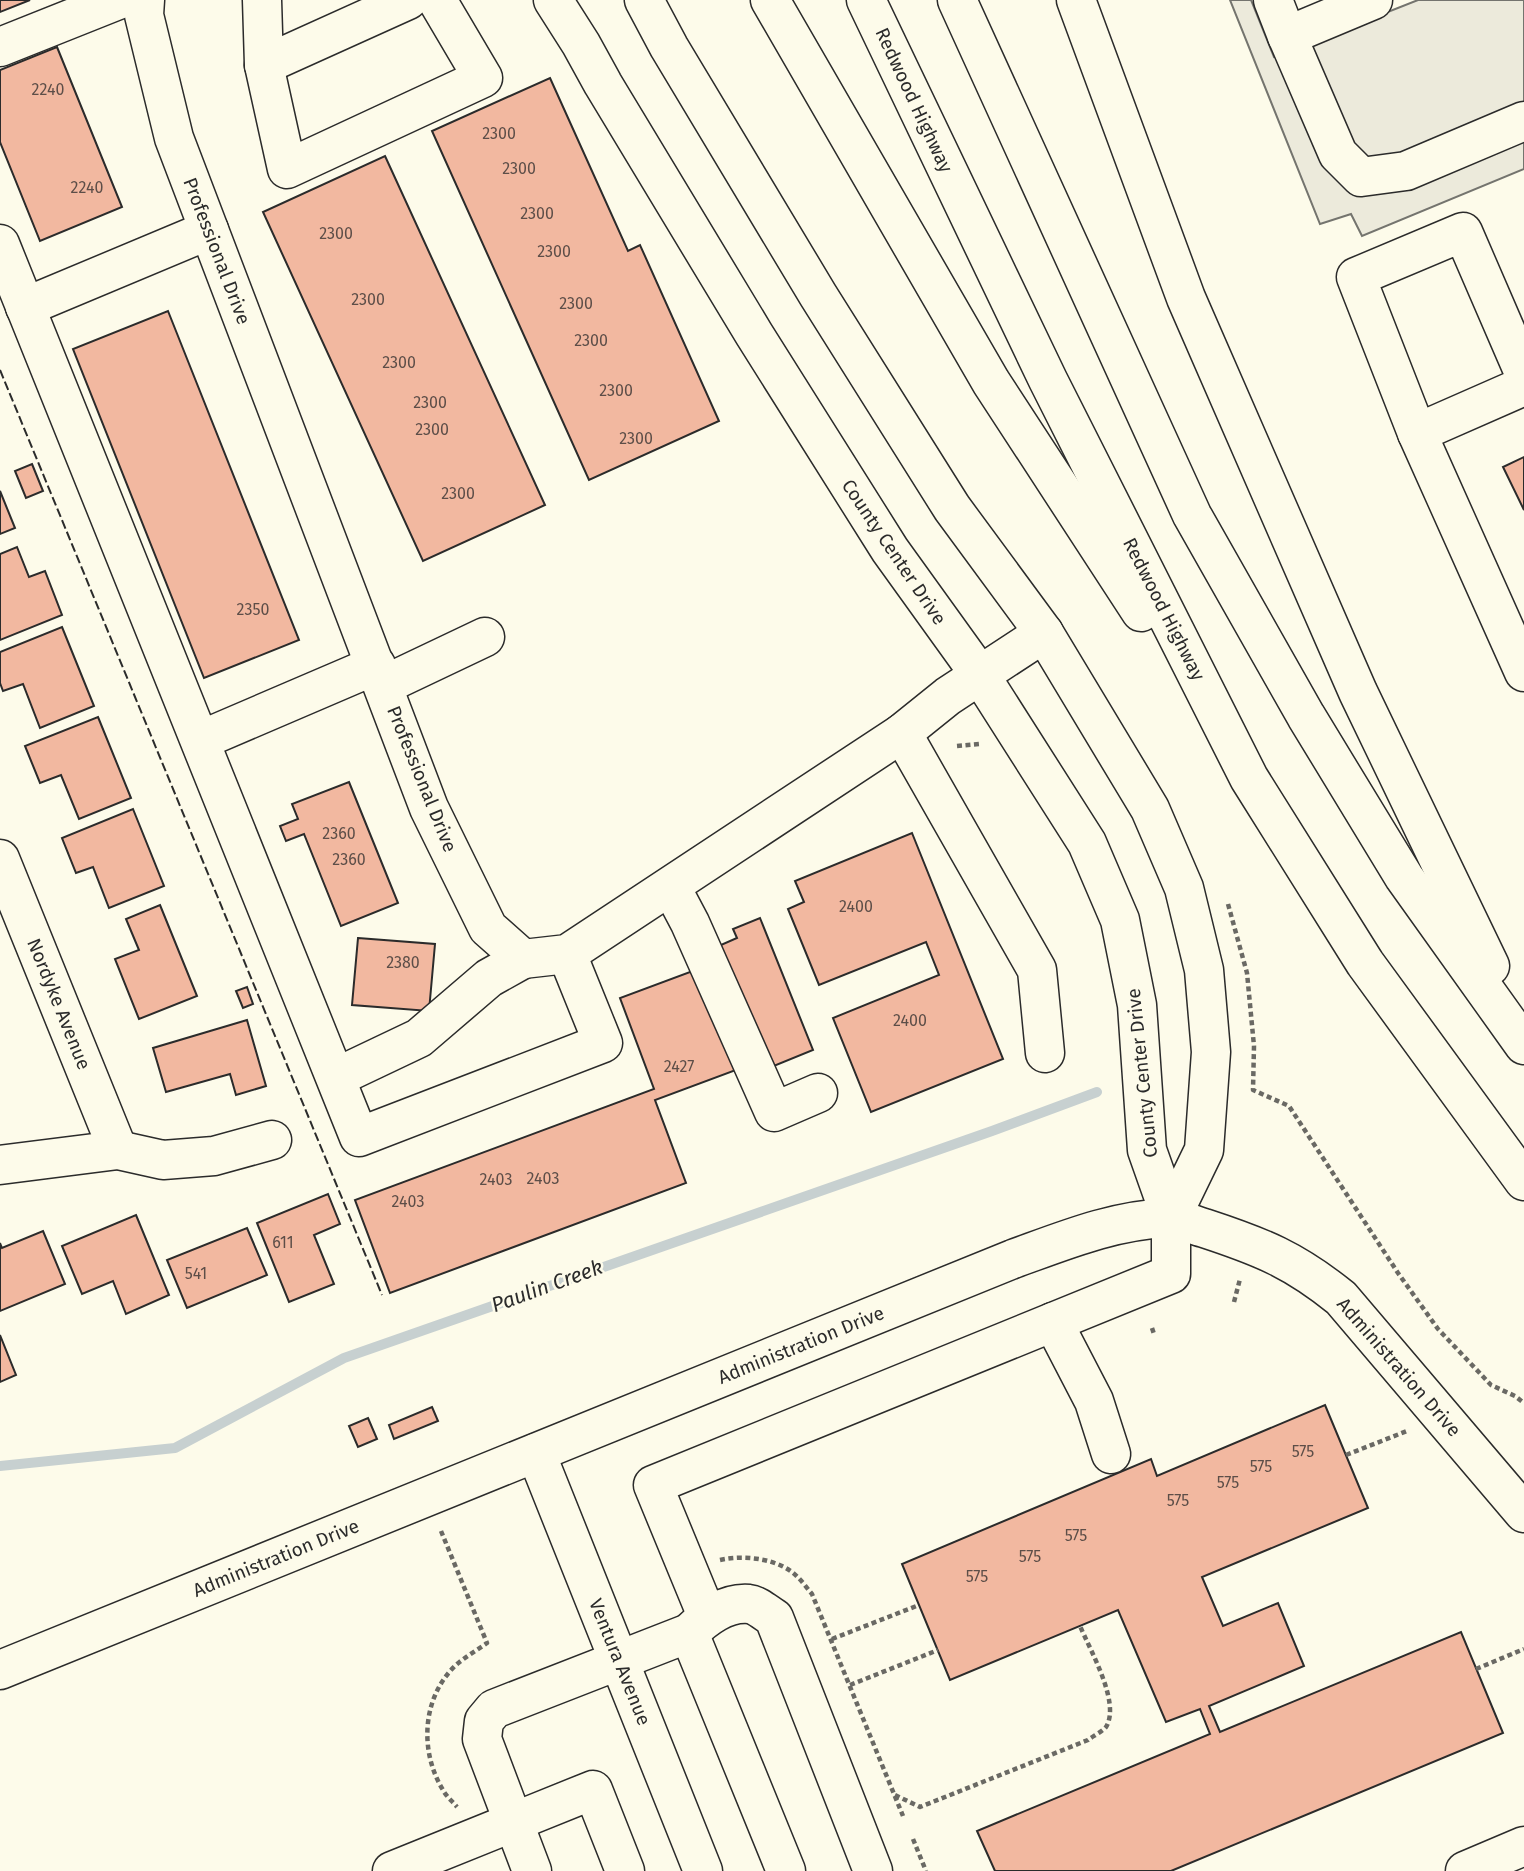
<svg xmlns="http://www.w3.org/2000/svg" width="1524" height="1871" viewBox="0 0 1524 1871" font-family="'Fira Sans',sans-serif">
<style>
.parking{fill:#eceadb;stroke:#74746e;stroke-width:2}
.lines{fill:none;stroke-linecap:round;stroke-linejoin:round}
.stream{stroke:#c7d0d0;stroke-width:10}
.building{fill:#f2b8a0;stroke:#2b2b2b;stroke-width:2}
.minor-casing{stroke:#2b2b2b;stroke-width:41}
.highway-casing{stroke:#2b2b2b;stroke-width:41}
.path{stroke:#6a6964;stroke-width:4.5;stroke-dasharray:5 3.5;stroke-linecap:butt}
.minor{stroke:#fdfbea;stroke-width:38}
.highway{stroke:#fdfbea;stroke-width:38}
.fence{stroke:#2b2b2b;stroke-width:2;stroke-dasharray:9 3.5;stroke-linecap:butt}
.labels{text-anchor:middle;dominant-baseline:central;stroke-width:5;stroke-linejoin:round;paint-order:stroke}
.number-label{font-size:16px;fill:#5d4e48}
.street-label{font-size:19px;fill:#2b2b2b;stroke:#fdfbea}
.water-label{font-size:21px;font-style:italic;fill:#2b2b2b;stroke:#fdfbea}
</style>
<rect width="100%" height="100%" fill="#fdfbea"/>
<path class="parking" d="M1230,0h21l23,57 144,-57h106v169l-162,67 -11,-22 -31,10z"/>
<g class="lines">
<path class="stream" d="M0,1466l175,-18 169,-90 648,-227 105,-39"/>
</g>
<g class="building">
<path d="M0,0h30l-30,12z"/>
<path d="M57,47l65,160 -82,34 -40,-99v-72z"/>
<path d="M550,78l78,173 12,-6 79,176 -130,59 -157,-349z"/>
<path d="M385,156l160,349 -122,56 -160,-349z"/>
<path d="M168,311l131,329 -95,38 -131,-329z"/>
<path d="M1524,457v53l-21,-43z"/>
<path d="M32,464l11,27 -17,7 -11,-27z"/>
<path d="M0,491l15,37 -15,6z"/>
<path d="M17,547l12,30 16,-6 17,44 -62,25v-86z"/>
<path d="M62,627l32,79 -54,22 -17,-44 -20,7 -3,-8v-31z"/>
<path d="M98,717l33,81 -52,21 -18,-44 -21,8 -15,-37z"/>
<path d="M349,782l49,121 -57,23 -37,-92 -18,7 -6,-15 18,-7 -6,-15z"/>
<path d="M133,809l31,77 -55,22 -16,-41 -17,6 -14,-35z"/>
<path d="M912,833l91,226 -132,53 -38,-94 106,-43 -13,-33 -107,43 -31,-76 16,-7 -9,-21z"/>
<path d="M160,905l37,91 -58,23 -24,-60 24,-9 -13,-31z"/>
<path d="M760,918l53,132 -49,20 -50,-122 23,-10 -4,-9z"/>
<path d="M358,938l77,6 -6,67 -77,-6z"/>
<path d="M698,969l38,101 -81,30 31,83 -296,110 -35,-93 299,-111 -34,-91z"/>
<path d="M247,987l6,17 -10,4 -7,-17z"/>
<path d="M247,1020l19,66 -30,9 -6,-21 -64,18 -13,-44z"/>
<path d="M328,1194l12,30 -26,11 20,49 -45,18 -32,-79z"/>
<path d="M136,1215l33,80 -43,19 -13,-33 -31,13 -20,-48z"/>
<path d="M247,1228l20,47 -80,33 -20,-48z"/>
<path d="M43,1231l22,53 -65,27v-68l2,5z"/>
<path d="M0,1335l16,40 -16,7z"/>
<path d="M1325,1405l43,103 -166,69 21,49 55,-23 26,63 -95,40 11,26 241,-100 42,101 -332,138h-176l-18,-40 233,-97 -10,-25 -34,13 -48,-112 -168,70 -48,-116 249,-105 6,17z"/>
<path d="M432,1407l6,14 -44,18 -5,-14z"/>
<path d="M368,1418l9,21 -19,8 -9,-21z"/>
</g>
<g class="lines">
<g class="minor-casing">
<g id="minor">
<path d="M145,0l-1,15 30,123 255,670 59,120 35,31 44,-5 335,-221 46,-37 96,-63"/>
<path d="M262,0l2,65 23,104 196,-91 -46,-78"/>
<path d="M553,0l28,44 22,40 151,250 136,216 90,125 107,168 33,77 17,85 10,145 24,68v56l-518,211 54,131"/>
<path d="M644,0l25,47 149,248 134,213 92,125 106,176 34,79 20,82 7,82 -7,98 -33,68"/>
<path d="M1273,0l14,36"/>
<path d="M1373,0l-86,36 51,118 23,23 45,-6 118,-50"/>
<path d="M0,47l118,-47"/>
<path d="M264,65l144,-65"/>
<path d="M0,244l359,893 244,-94 -36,-89"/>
<path d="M25,307l184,-77"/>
<path d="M1524,373l-61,-141 -107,45 61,156 107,239"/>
<path d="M1417,433l107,-47"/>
<path d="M384,685l101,-48"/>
<path d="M902,733l135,237 8,83"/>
<path d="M201,740l175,-75"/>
<path d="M0,859l118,291"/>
<path d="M671,887l19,36 84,189 44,-19"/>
<path d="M337,1077l82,-39 70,-60 34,-19"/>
<path d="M0,1165l118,-15 45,10 51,-4 58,-16"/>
<path d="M1053,1322l41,79 17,53"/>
<path d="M536,1453l167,418"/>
<path d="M689,1633l97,238"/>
<path d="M0,1670l1013,-411c50,-18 100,-39 155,-41 11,0 25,7 36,10 58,19 90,32 137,70l183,215"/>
<path d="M392,1871l201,-81 32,81"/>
<path d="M532,1871l-50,-132 2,-18 10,-12 195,-76c16,-15 36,-31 60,-29 8,1 17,9 25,14l99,253"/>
<path d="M1465,1871l59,-25"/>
</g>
</g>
<g class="highway-casing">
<g id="highway">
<path d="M770,0l221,382 150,230"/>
<path d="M866,0l182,380 201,398 116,185 159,218"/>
<path d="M957,0l235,515 114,201 98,161 120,168"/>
<path d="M1076,0l110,298 172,394 132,274"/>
</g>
</g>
<g class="path">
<path d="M957,746l23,-2"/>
<path d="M1228,904l19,69 7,73 -1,44 36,16 109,167 40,56 53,56 24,11 9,7"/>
<path d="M1234,1302l6,-23"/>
<path d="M1152,1328l2,6"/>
<path d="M1346,1455l61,-24"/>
<path d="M441,1531l46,112c-10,7 -22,14 -31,22 -34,32 -37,86 -13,125 3,6 9,11 14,17"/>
<path d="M720,1560c23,-5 53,-2 72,12 8,6 14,15 20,22l91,222"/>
<path d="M832,1639l87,-34"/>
<path d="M1476,1669l48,-20"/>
<path d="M850,1685l88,-35"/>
<path d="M895,1795l25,12 168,-67c5,-4 14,-8 18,-13 15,-24 -16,-77 -26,-101"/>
<path d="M913,1839l13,32"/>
</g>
<use href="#minor" class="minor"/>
<use href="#highway" class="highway"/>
<path class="fence" d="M0,370l382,925"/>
</g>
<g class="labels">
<g class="number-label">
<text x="48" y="89">2240</text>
<text x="499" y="133">2300</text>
<text x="519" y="168">2300</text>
<text x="87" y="187">2240</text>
<text x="537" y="213">2300</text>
<text x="336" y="233">2300</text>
<text x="554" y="251">2300</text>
<text x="368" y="299">2300</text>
<text x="576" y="303">2300</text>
<text x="591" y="340">2300</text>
<text x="399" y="362">2300</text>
<text x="616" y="390">2300</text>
<text x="430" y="402">2300</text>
<text x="432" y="429">2300</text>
<text x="636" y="438">2300</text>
<text x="458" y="493">2300</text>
<text x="253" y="609">2350</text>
<text x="339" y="833">2360</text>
<text x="349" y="859">2360</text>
<text x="856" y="906">2400</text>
<text x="403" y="962">2380</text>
<text x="910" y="1020">2400</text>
<text x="679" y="1066">2427</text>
<text x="543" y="1178">2403</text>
<text x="496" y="1179">2403</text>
<text x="408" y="1201">2403</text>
<text x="283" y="1242">611</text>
<text x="196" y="1273">541</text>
<text x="1303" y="1451">575</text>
<text x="1261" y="1466">575</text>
<text x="1228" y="1482">575</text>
<text x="1178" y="1500">575</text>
<text x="1076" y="1535">575</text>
<text x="1030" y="1556">575</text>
<text x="977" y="1576">575</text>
</g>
<g class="street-label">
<text transform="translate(914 100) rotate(65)">Redwood Highway</text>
<text transform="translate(217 251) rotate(69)">Professional Drive</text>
<text transform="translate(894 552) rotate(56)">County Center Drive</text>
<text transform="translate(1164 609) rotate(63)">Redwood Highway</text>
<text transform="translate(422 779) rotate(68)">Professional Drive</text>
<text transform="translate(59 1004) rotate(68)">Nordyke Avenue</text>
<text transform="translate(1142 1073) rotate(-96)">County Center Drive</text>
<text transform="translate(801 1345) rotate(-22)">Administration Drive</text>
<text transform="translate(1399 1367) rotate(49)">Administration Drive</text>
<text transform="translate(276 1558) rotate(-22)">Administration Drive</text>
<text transform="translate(620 1662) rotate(68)">Ventura Avenue</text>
</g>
<g class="water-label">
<text transform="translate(547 1286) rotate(-20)">Paulin Creek</text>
</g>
</g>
</svg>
